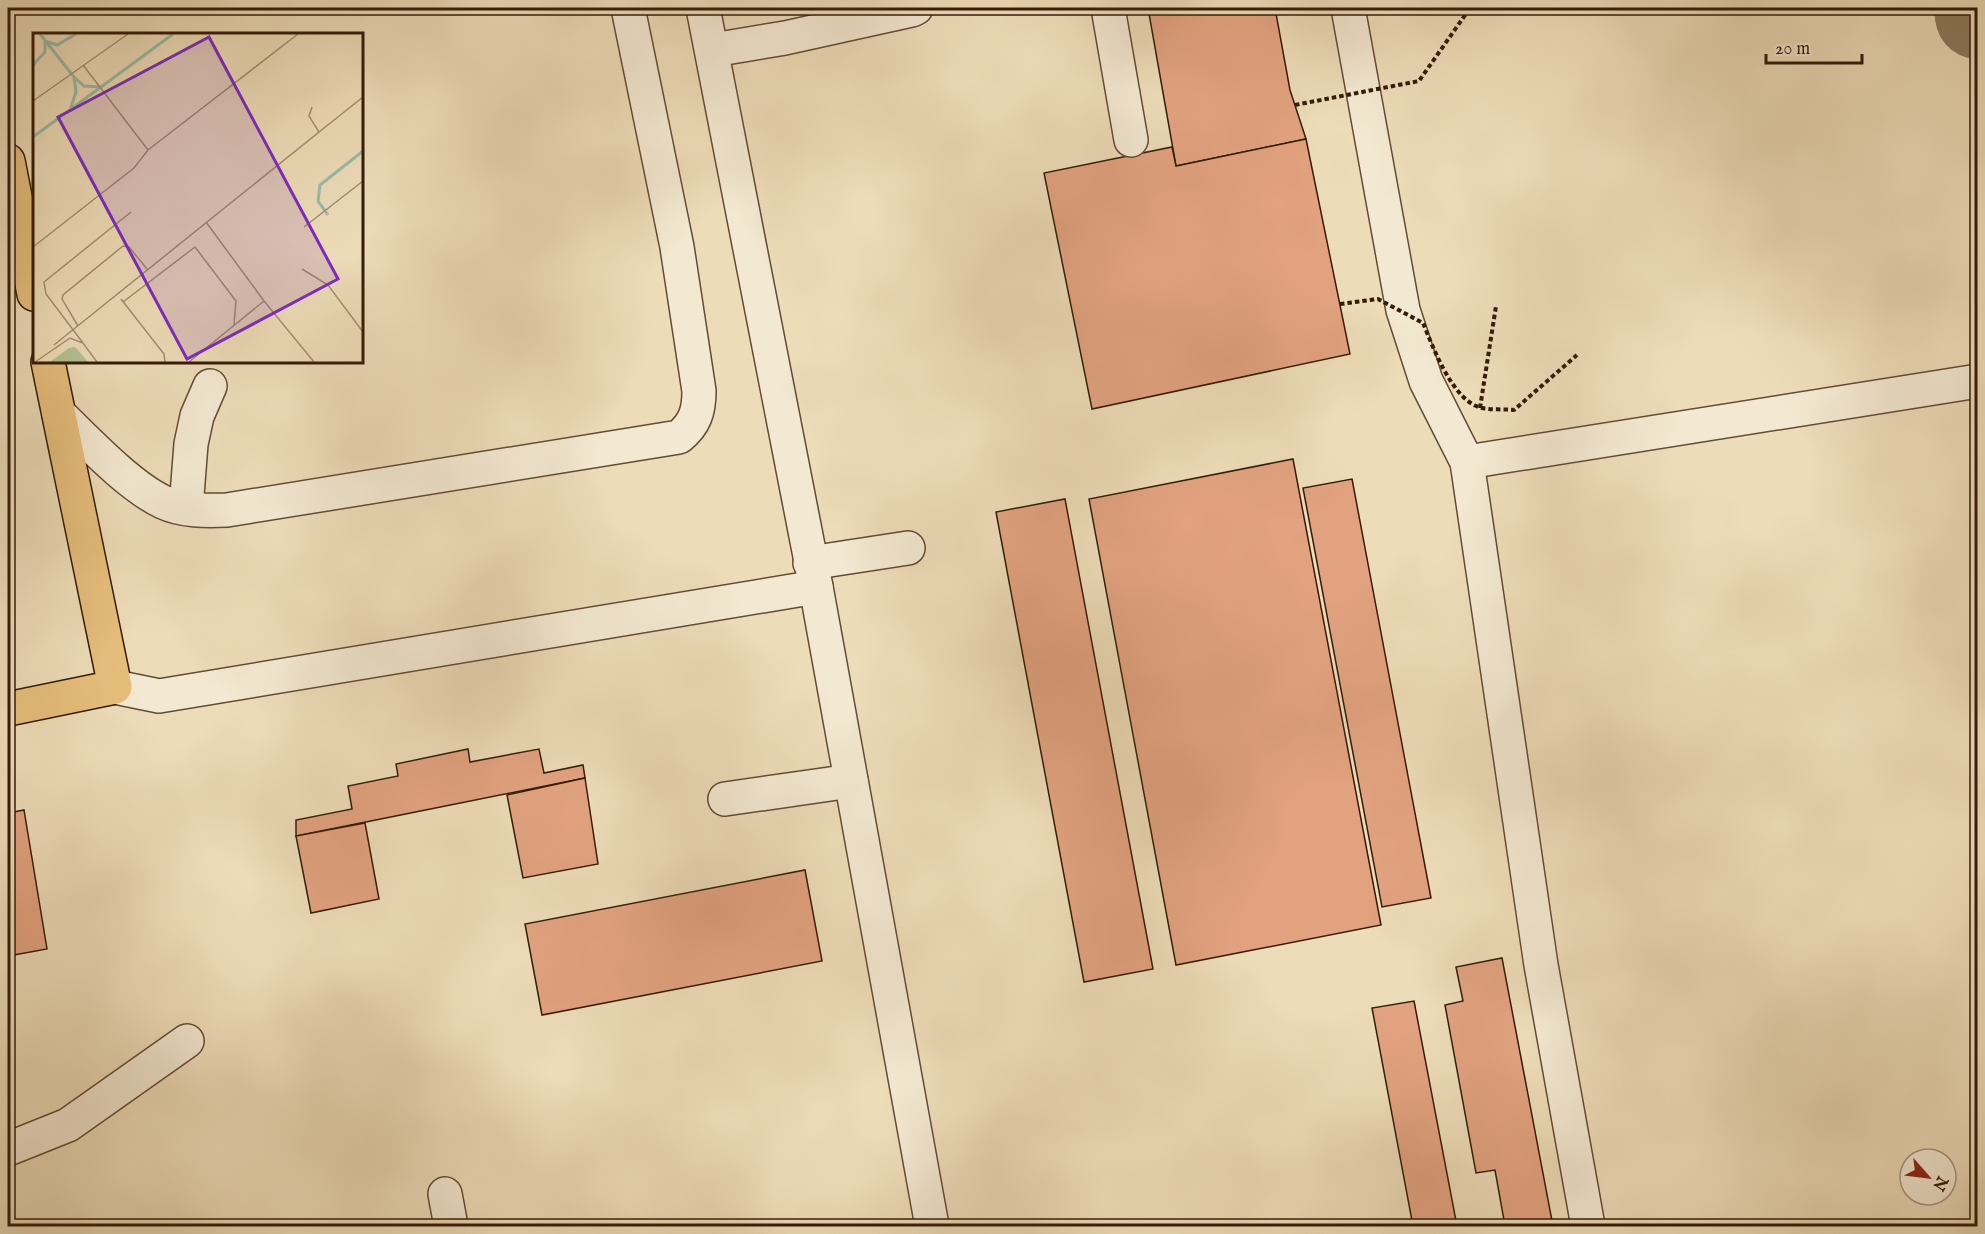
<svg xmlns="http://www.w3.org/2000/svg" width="1985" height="1234" viewBox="0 0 1985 1234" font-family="'IM FELL English',serif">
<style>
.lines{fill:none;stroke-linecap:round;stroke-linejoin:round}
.taxiway{stroke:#907c60;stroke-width:86}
.building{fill:#e2a280;stroke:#341c09;stroke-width:1.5}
.minor-casing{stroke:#624c35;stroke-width:36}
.major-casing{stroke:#341c09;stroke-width:36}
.path{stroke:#341c09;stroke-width:4;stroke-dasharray:4.5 3;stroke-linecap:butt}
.minor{stroke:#f3e8d1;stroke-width:33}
.major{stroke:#e6be7c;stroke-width:33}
.path-bridge{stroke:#341c09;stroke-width:4;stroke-dasharray:4.5 3;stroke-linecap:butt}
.inset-river{fill:none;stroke:#9abcaa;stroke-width:3}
.inset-road{fill:none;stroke:#a38f72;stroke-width:1.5}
.view{fill:#7b2cbf;fill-opacity:0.15;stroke:#7b2cbf;stroke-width:3}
.inset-edge{fill:none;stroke:#341c09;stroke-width:3}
</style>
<rect width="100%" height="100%" fill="#eddcb8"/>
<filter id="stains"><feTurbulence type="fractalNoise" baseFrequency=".00333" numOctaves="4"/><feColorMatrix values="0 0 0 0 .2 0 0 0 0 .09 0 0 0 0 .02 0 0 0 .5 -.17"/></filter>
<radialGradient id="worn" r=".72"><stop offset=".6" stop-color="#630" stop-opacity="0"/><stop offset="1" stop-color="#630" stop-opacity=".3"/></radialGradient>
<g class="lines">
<path class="taxiway" d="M1977,8l1,8"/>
</g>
<g class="building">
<path d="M1148,8h127l15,82 16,49 -130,27z"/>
<path d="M1306,139l44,215 -258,55 -48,-236 128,-26 4,19z"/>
<path d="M1293,459l88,466 -205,40 -87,-466z"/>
<path d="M1352,479l79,419 -49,9 -79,-419z"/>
<path d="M1065,499l88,470 -69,13 -88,-470z"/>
<path d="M8,549l4,30 -4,1z"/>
<path d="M468,749l2,13 69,-13 5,24 39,-8 2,13 -289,58v-16l56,-11 -4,-23 50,-10 -2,-12z"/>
<path d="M585,778l13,86 -75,14 -16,-83z"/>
<path d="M24,810l23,139 -39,7v-143z"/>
<path d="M365,823l14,76 -68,14 -15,-77z"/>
<path d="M805,870l17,91 -280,54 -17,-91z"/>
<path d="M1502,958l51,268h-48l-10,-56 -19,3 -31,-168 18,-4 -7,-34z"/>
<path d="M1414,1001l43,225h-44l-41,-218z"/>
</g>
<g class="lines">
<g class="minor-casing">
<g id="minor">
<path d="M703,8l113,579 116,639"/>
<path d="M1108,8l23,132"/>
<path d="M1348,8l55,302 23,71 41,81 74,503 47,261"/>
<path d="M713,50l72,-12 127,-28 4,-2"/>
<path d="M59,414c27,26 70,72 104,88 19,9 43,9 64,8l452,-73c16,-13 20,-26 20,-46l-22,-144 -49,-239"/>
<path d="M1467,462l511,-81"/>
<path d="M186,508l5,-64 6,-28 13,-30"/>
<path d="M810,563l98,-15"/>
<path d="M115,687l44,9 657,-109"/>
<path d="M725,799l126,-18"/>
<path d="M8,1149l60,-24 119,-84"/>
<path d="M445,1194l6,32"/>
</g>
</g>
<g class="major-casing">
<g id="major">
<path d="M8,161l26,133"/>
<path d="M8,709l107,-22 -67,-325"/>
</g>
</g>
<path class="path" d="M1480,408l16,-102"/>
<use href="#minor" class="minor"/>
<use href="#major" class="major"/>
<g class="path-bridge">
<path d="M1295,105l124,-24 51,-73"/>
<path d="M1340,304l38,-5 45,24c10,24 30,79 59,85 10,2 22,1 32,2l63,-55"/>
</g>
</g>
<g transform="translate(33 33)">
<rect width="330" height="330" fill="#eddcb8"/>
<path d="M42,314l13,15h-38l19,-14z" fill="#b4c292"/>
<path class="inset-river" d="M7,1l34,43M12,8l12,4 19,-11M0,32l12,-13v-11M37,77l6,-18 -2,-15 10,9 19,1M0,104l140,-103M295,182l-10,-14 2,-16 43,-34"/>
<path class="inset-road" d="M50,32l65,85M0,68l95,-67M286,99l44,-35M173,189l58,79M271,194l59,-46M0,214l101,-79 14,-18 150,-116M269,236l26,16 35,47M88,266l43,55 1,8M90,269l72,-55 41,54 -2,24M45,293l-16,-27 1,-4 60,-49 6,1 18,22M50,310l-37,-49 -2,-12 87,-70M21,312l265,-213 -10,-16 3,-9M2,329l35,-24 13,5 14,19M156,329l75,-61 50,61"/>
<path class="view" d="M176,4l129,242 -151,80 -129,-242z"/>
<rect width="330" height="330" class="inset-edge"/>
</g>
<rect width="1985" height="1234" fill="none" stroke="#eddcb8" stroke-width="30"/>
<rect x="9" y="9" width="1967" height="1216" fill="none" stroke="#341c09" stroke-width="3"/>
<rect x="15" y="15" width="1955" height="1204" fill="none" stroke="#341c09" stroke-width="1.5"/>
<g transform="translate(1928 1177) rotate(118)"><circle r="28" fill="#f3e8d1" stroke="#a79681" stroke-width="1.5"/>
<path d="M0-4.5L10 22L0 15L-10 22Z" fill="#8f2418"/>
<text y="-9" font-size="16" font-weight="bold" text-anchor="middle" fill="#341c09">N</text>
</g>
<path d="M1766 54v9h96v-9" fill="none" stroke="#341c09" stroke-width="3"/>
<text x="1775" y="54" font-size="18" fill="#341c09" stroke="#f3e8d1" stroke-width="4.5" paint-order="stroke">20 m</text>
<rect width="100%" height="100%" filter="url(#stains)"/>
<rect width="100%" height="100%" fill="url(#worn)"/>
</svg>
